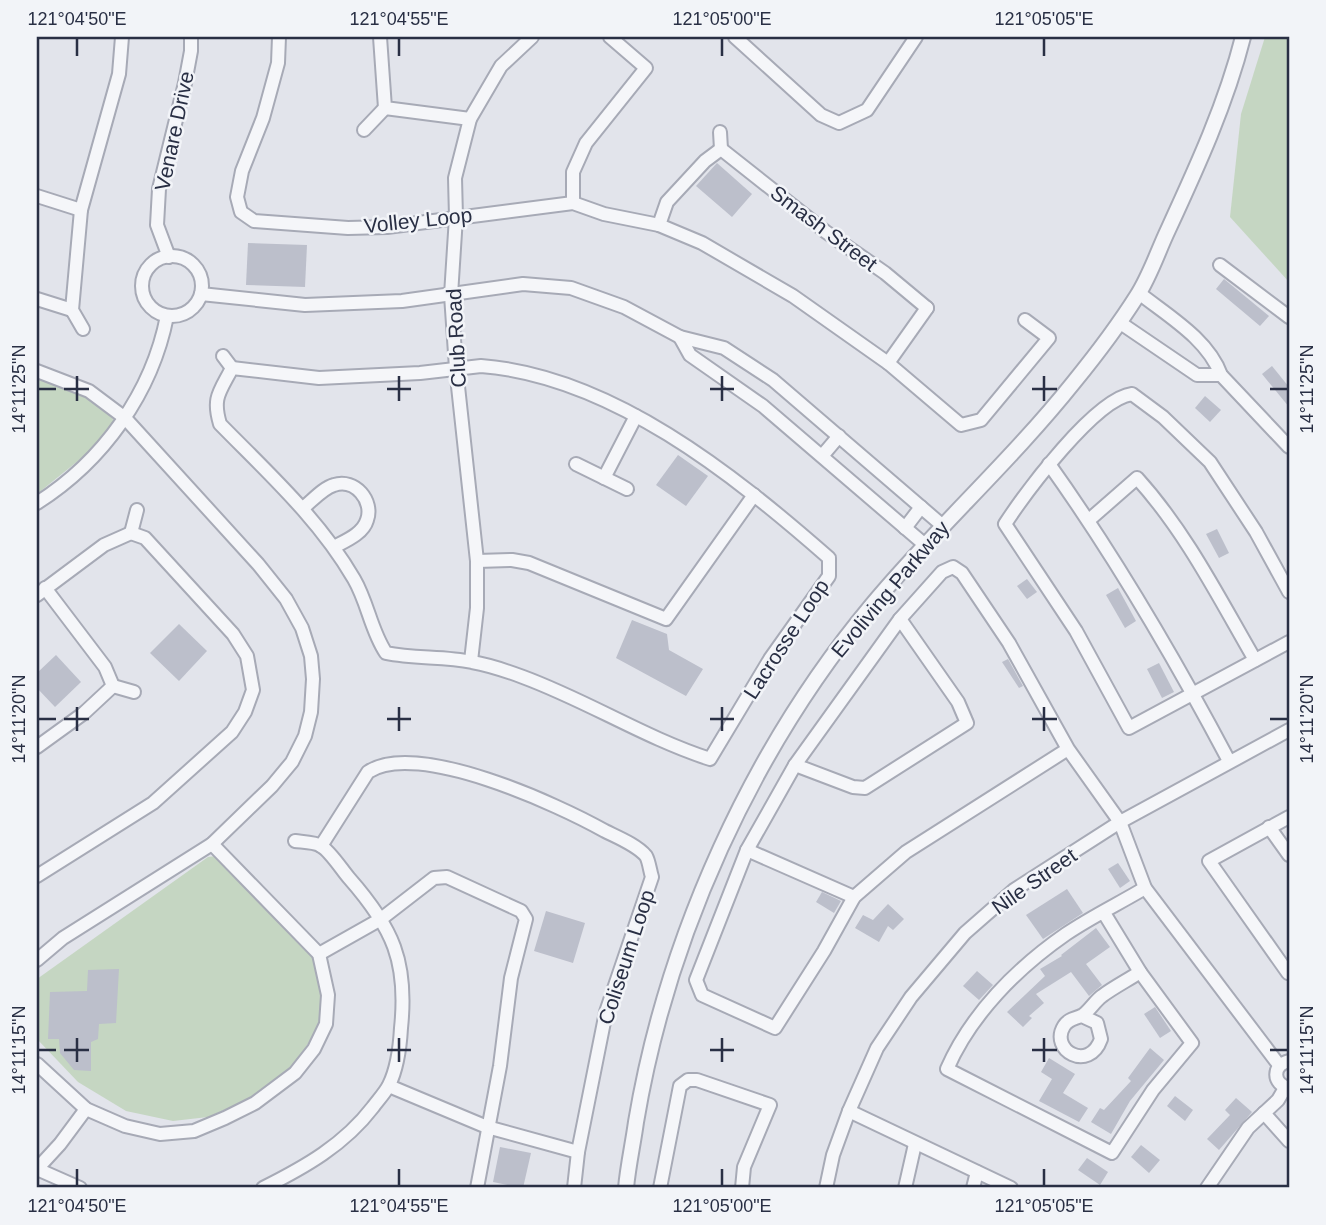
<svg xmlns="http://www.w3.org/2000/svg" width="1326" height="1225" viewBox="0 0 1326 1225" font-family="Helvetica,sans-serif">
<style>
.green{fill:#c5d6c2}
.building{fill:#bcbfcb}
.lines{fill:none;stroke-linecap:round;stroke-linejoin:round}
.minor-casing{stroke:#a7aab6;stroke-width:16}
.tertiary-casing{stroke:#a7aab6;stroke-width:18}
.minor{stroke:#f5f6f9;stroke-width:12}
.tertiary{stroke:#f5f6f9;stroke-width:14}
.ticks{fill:none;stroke:#292f44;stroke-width:2.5}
.labels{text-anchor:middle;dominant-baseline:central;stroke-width:5;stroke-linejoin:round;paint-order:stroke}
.street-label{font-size:21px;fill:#292f44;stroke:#f2f4f8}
.neatline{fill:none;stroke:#292f44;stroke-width:2.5}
.ticks-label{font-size:18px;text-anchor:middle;fill:#292f44}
</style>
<rect width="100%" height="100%" fill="#e2e4eb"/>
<g class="green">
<path d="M1265,37h24v245l-59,-65 11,-103z"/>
<path d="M37,377c25,8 62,21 77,44l-20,27 -57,46z"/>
<path d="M216,856l99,100 9,40 -3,27 -31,49 -31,23 -51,22 -35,4 -47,-10 -48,-29 -41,-43v-60l171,-122z"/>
</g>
<g class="building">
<path d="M717,163l35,31 -20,23 -36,-31z"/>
<path d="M248,243l59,2 -2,42 -59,-2z"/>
<path d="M1224,279l45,37 -9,10 -44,-37z"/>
<path d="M1272,366l17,21v20l-27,-33z"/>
<path d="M1205,396l16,14 -11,12 -15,-14z"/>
<path d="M678,455l30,21 -22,30 -30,-21z"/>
<path d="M1217,529l12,24 -10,5 -13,-24z"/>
<path d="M1027,579l10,13 -10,7 -10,-13z"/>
<path d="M1118,588l18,33 -11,7 -19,-33z"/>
<path d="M632,620l35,14 2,16 34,19 -17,27 -70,-38z"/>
<path d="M179,624l28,27 -28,30 -29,-28z"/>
<path d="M56,655l25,27 -26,25 -18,-19v-15z"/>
<path d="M1008,659l15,27 -4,2 -17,-26z"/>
<path d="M1159,663l15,29 -12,6 -15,-29z"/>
<path d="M1118,863l12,18 -10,7 -12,-19z"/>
<path d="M1067,889l16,24 -40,26 -17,-24z"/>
<path d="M822,892l19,9 -7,12 -18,-11z"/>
<path d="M888,904l16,15 -11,11 -5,-4 -9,16 -24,-14 8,-13 10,5z"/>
<path d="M546,911l39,12 -12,40 -39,-12z"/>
<path d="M1096,928l14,19 -24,17 16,21 -13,11 -18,-24 -35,22 8,9 -15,13 3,2 -9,9 -16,-15 38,-36 -5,-7 22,-13 -1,-1z"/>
<path d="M119,969l-3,54 -17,1 -1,15 -7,3v29l-17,-1 -14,-17 -1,-14h-11l2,-47 37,-1 1,-21z"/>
<path d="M977,971l16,14 -14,15 -16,-14z"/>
<path d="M1155,1007l16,24 -11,7 -16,-24z"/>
<path d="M1150,1048l14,12 -34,41 -19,33 -20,-12 9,-14 4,2 27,-29 -3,-3z"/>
<path d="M1049,1058l26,16 -12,19 25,15 -9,14 -40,-21 13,-22 -11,-7z"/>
<path d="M1175,1096l18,14 -8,11 -18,-15z"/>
<path d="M1236,1098l16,14 -33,38 -12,-11 23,-24 -5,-5z"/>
<path d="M1141,1145l19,15 -11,13 -18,-16z"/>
<path d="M500,1147l31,6 -8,35 -30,-6z"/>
<path d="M1087,1158l21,14 -8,13 -22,-15z"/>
</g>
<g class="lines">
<g class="minor-casing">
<g id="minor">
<path d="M279,37l-1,26 -15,55 -21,53 -5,26 4,15 13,9 94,7 39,-1 186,-24 31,11 55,11 43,18 91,53 95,67 73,62 20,-5 68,-82 -24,-18"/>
<path d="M380,37l5,71 85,11"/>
<path d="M735,37l86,78 18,8 28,-13 49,-73"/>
<path d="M364,130l21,-22"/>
<path d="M720,132l1,17"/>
<path d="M721,149l105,83 59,41 42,35"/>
<path d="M37,196l44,14"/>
<path d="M573,203v-31l13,-29 60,-75 -36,-31"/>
<path d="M659,225l8,-23 38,-41 16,-12"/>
<circle cx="172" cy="286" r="30"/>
<path d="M169,257l-12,-32 2,-36 26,-106 6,-32v-14"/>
<path d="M1220,265l69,52"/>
<path d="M1139,293c29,23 69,46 82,82l68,72"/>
<path d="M201,294l104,11 97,-4 121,-17 48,4 53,19 56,30 44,11 49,32 170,146"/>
<path d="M37,299l35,11"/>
<path d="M1119,322l78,53h24"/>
<path d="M83,329l-11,-19 9,-100 38,-136 3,-37"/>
<path d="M680,337l10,18 73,51 161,138"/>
<path d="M223,356l9,12"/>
<path d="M888,363l39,-55"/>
<path d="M481,366c130,10 252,108 348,192v18l-59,83 -60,100c-65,-21 -122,-58 -187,-82 -16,-6 -34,-12 -51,-15 -28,-6 -58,-3 -86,-9 -15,-22 -18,-50 -32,-74 -35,-60 -86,-106 -134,-155 -8,-27 0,-32 12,-56l87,10 101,-5z"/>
<path d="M37,371l52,20 36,27 133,146 28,35 16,29 9,28 2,23 -2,33 -6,24 -13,26 -20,24 -60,58 -149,94 -26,22"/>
<path d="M822,456l17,-20"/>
<path d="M576,464l51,25"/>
<path d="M1049,464c67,94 126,195 180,297"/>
<path d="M604,478l32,-62"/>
<path d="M37,503c66,-42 115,-110 130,-187"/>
<path d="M303,508c9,-7 20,-20 31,-23 21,-7 40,16 33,35 -4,14 -22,21 -33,27"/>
<path d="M1089,520l48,-42c49,54 82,120 118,182"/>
<path d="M905,528l16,-21"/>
<path d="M131,533l6,-23"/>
<path d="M477,561l35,-1 17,3 137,56 88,-124"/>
<path d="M1289,592l-33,-60 -46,-70 -47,-45 -31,-23c-37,5 -106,98 -127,130l71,107 53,97 160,-86"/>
<path d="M37,595l67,-50 27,-12 14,5 88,96 14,22 6,34 -8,22 -13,20 -79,71 -116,73"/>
<path d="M471,661l6,-53v-47l-21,-193 -5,-73 5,-78 -1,-39 15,-59 31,-53 31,-29"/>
<path d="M113,686l21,6"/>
<path d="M37,747l47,-34 29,-27 -8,-19 -60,-79"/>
<path d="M1068,749l-162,103 -52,45 -30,54 -49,77 -73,-33 -6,-15 51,-130 48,-85 105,-146 42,-47 11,-5 9,6 47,70 59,106 52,73 25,66 134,177"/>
<path d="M795,765l58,22 12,1 102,-65 -9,-21 -58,-83"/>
<path d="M1289,817l-80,44 79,112 1,-1"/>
<path d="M1269,827l20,28"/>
<path d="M321,846l47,-74c48,-33 191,33 237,59 12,6 32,14 41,25 3,5 4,15 6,21l-46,135 -28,140 -4,36"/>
<path d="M747,850l107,47"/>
<path d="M1104,913l36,59 52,71 -39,47 -41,63 -165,-84c24,-55 70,-101 119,-135 25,-17 54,-31 79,-46"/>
<path d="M319,954l62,-35 53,-41 13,-1 74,34 5,8 -15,59 -11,88 -23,122"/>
<path d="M1082,1016l15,7 4,16c-12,34 -52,11 -37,-13 5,-8 12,-7 19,-11 7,-5 12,-14 19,-19 12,-9 26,-16 38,-24"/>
<path d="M1289,1061c-17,4 -17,23 0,27"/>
<path d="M37,1064l49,45 39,17 35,8 34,-3 31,-13 30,-15 40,-30 19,-24 12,-25 2,-29 -9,-41 -107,-110"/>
<path d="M389,1086l98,41 91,25"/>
<path d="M849,1111l162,77"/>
<path d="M1264,1113l25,28"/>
<path d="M37,1169l23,-25 26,-35"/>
<path d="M37,1169l43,19"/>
<path d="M263,1188c42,-21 81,-43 110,-81 5,-7 12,-14 16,-22 8,-16 11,-39 12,-57 7,-66 -8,-100 -52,-150 -7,-8 -19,-27 -28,-32 -6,-4 -19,-4 -26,-5"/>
<path d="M660,1188l20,-102 8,-6h9l73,25 -26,62 -2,21"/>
<path d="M826,1188l7,-33 16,-44 28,-63 34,-51 54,-64 49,-43 106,-68 169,-92"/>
<path d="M905,1188l10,-44"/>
<path d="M973,1188l4,-16"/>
<path d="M1207,1188l41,-60 30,-28 7,-12"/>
</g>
</g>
<g class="tertiary-casing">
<path id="tertiary" d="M626,1188c2,-22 7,-44 10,-66 31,-185 116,-373 236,-517 64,-77 139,-144 202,-223 22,-27 44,-56 63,-86 13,-20 21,-45 31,-66 29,-63 58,-126 75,-193"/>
</g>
<use href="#minor" class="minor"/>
<use href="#tertiary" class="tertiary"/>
</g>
<path class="ticks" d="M77,38v18M399,38v18M722,38v18M1044,38v18M77,376v25M399,376v25M722,376v25M1044,376v25M38,389h18M64,389h25M387,389h24M710,389h24M1032,389h25M1270,389h18M77,707v24M399,707v24M722,707v24M1044,707v24M38,719h18M64,719h25M387,719h24M710,719h24M1032,719h25M1270,719h18M77,1038v24M399,1038v24M722,1038v24M1044,1038v24M38,1050h18M64,1050h25M387,1050h24M710,1050h24M1032,1050h25M1270,1050h18M77,1169v17M399,1169v17M722,1169v17M1044,1169v17"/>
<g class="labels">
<g class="street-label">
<text transform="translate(174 131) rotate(-78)">Venare Drive</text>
<text transform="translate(418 220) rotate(-6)">Volley Loop</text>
<text transform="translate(824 228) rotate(37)">Smash Street</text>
<text transform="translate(456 338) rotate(-93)">Club Road</text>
<text transform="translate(890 589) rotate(-50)">Evoliving Parkway</text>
<text transform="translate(786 639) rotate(-57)">Lacrosse Loop</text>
<text transform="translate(1034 881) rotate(-35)">Nile Street</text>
<text transform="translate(626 957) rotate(-72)">Coliseum Loop</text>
</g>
</g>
<rect width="1326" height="1225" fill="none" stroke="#f2f4f8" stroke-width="77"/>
<rect x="38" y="38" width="1250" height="1148" class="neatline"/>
<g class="ticks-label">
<text x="77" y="25">121°04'50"E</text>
<text x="399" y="25">121°04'55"E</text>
<text x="722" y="25">121°05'00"E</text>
<text x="1044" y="25">121°05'05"E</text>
<text transform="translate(19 389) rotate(-90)" y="6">14°11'25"N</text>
<text transform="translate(1307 389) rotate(-90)" y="6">14°11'25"N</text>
<text transform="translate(19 719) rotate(-90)" y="6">14°11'20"N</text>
<text transform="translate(1307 719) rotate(-90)" y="6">14°11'20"N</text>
<text transform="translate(19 1050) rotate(-90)" y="6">14°11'15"N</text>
<text transform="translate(1307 1050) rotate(-90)" y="6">14°11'15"N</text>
<text x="77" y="1212">121°04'50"E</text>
<text x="399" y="1212">121°04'55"E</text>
<text x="722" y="1212">121°05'00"E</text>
<text x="1044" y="1212">121°05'05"E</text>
</g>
</svg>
